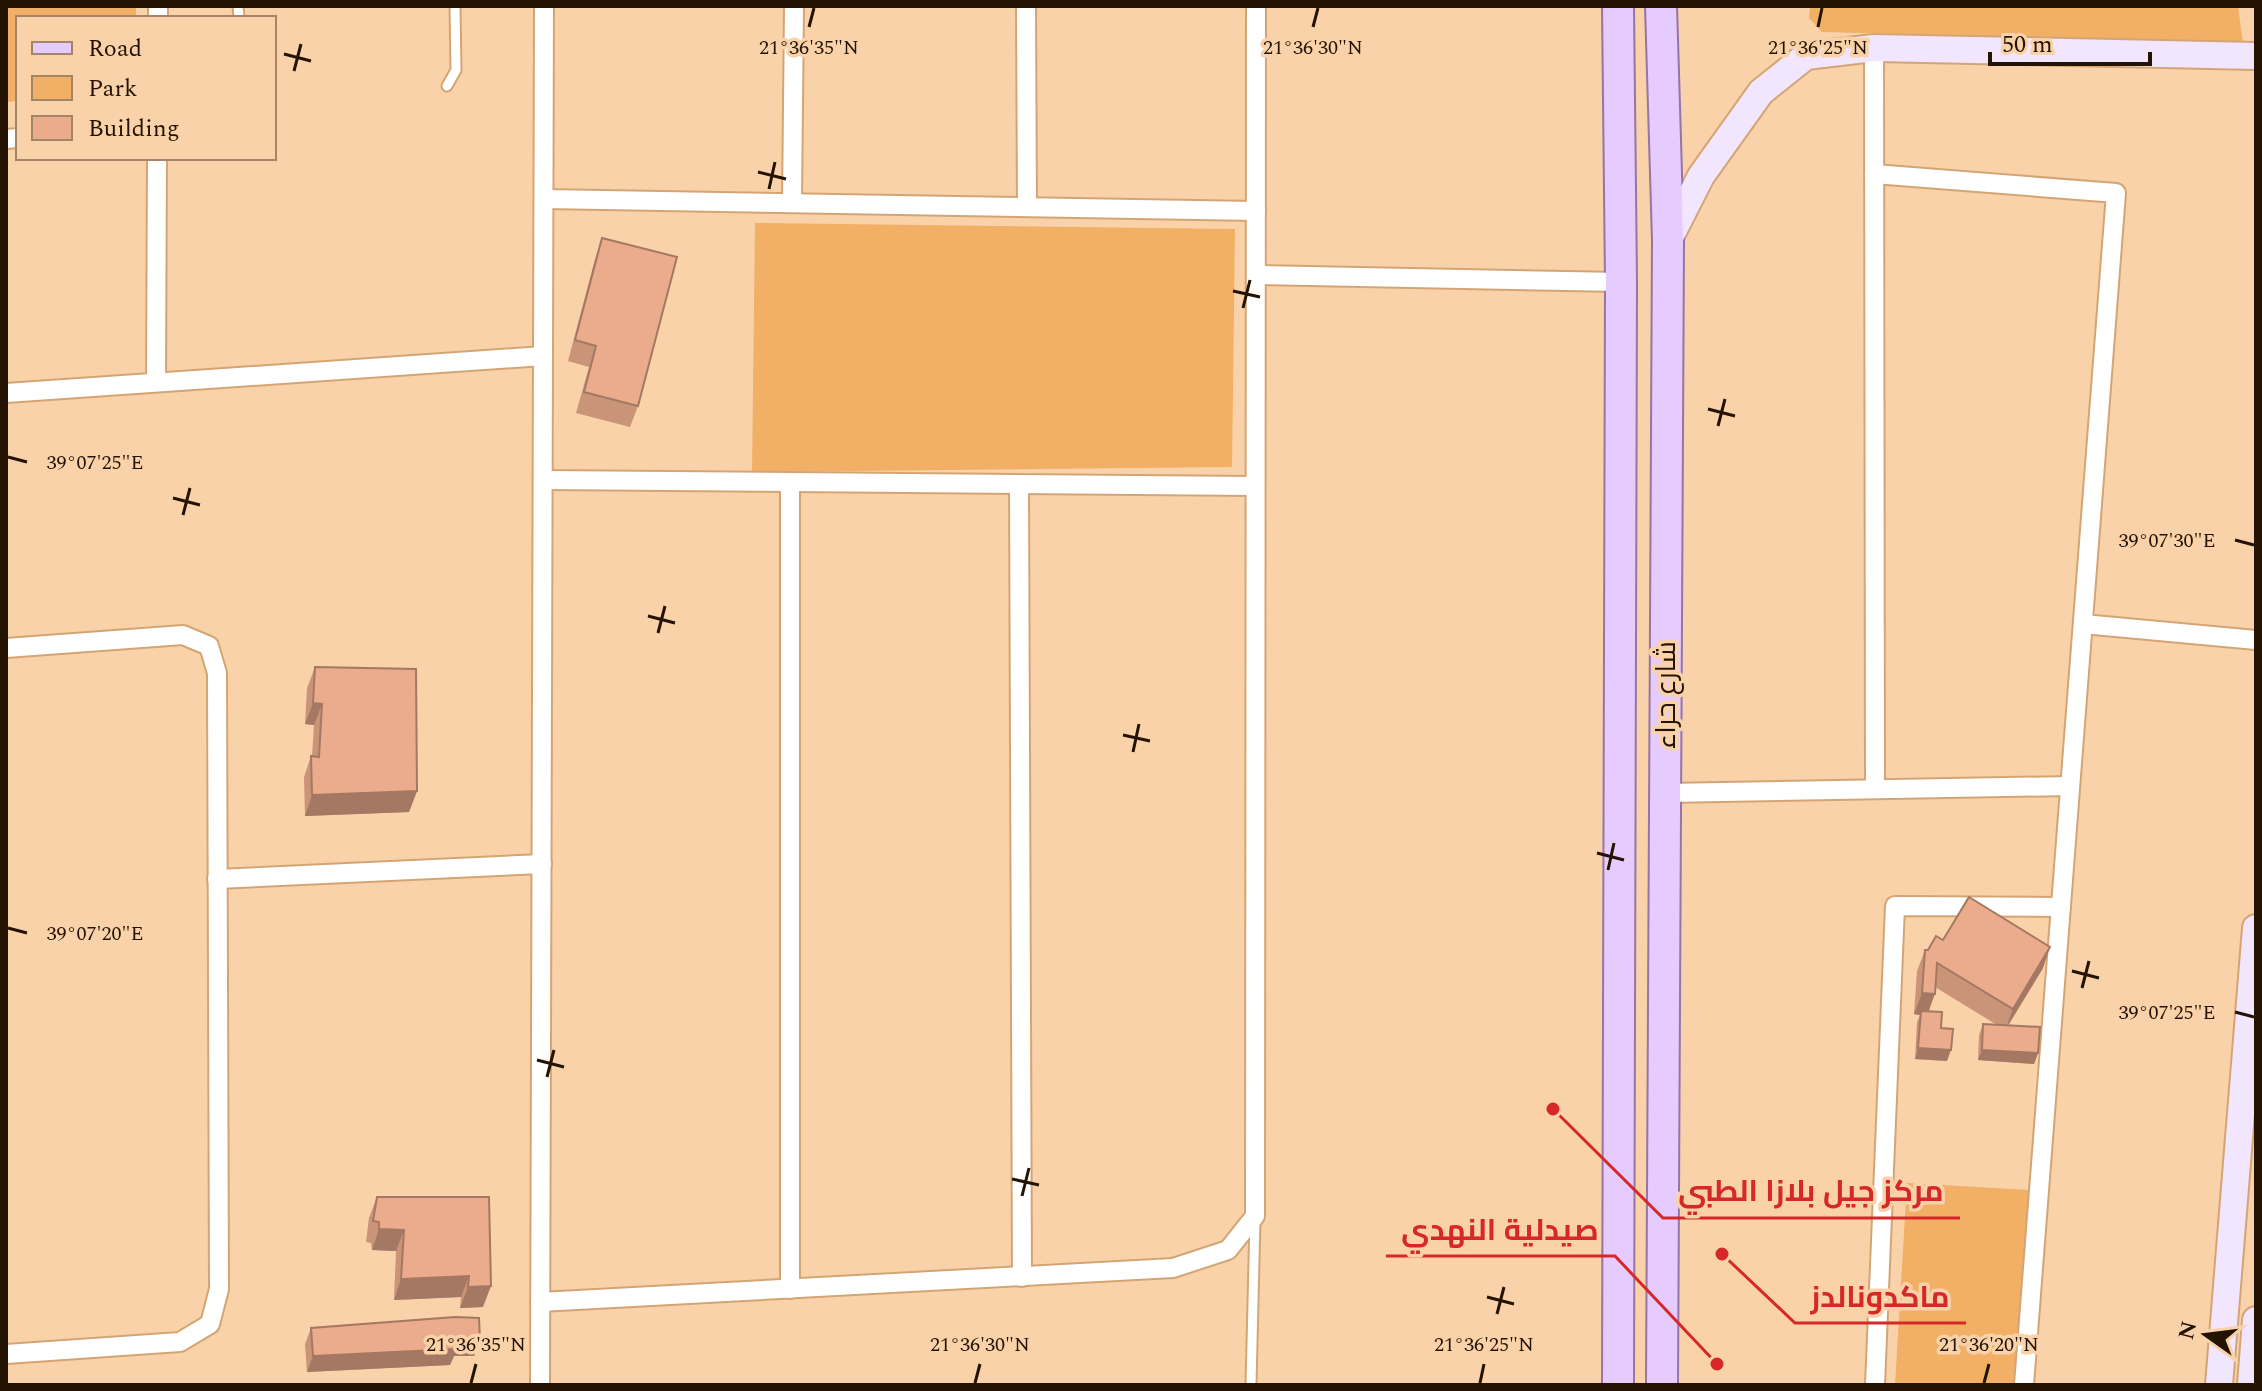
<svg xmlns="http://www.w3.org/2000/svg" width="2262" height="1391" viewBox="0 0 2262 1391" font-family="Spectral,Cairo,serif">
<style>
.green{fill:#f2af66}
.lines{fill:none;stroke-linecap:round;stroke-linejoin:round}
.lane-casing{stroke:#d4a574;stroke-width:13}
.street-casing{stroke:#d4a574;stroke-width:22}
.secondary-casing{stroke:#d4a574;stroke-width:30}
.primary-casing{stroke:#9674a5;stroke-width:34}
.lane{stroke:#fff;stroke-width:9}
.street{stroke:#fff;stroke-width:18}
.secondary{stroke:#f2e5fe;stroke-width:26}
.primary{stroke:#e5cbfe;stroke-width:30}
.wall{fill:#ca9479}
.shaded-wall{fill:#a47863}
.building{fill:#ebac8d;stroke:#a47863;stroke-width:2}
.ticks{fill:none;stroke:#241301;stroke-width:3}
.labels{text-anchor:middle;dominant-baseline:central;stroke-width:7;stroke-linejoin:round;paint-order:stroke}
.street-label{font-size:28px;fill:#241301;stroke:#f9d2aa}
.ticks-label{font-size:20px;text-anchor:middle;fill:#241301;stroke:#f9d2aa;stroke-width:7;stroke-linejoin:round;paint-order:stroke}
.leader{fill:none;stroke:#d62828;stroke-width:3}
.callout-dot{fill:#d62828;stroke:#f9d2aa;stroke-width:3}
.callout-label{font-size:30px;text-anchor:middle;font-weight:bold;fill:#d62828;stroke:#f9d2aa;stroke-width:7;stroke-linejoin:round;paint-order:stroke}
</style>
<rect width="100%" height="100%" fill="#f9d2aa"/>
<g class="green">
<path d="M6,6h130v12h-118v83l-12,1z"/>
<path d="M1810,6h428l5,37 -421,-11 -13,-14z"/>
<path d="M755,223l480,6 -3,238 -480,5z"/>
<path d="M1907,1183l123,7 -12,195h-123z"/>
</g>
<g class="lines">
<g class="lane-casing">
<g id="lane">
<path d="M238,6l1,12"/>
<path d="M447,86l9,-16 -1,-64"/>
<path d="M1251,1385l4,-165"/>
</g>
</g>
<g class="street-casing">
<g id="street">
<path d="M1026,6l1,201"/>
<path d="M158,18v-12"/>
<path d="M1874,48l1,741"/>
<path d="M6,139l12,-1"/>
<path d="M1874,174l242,19 -92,1192"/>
<path d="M544,199l712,12"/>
<path d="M792,203l2,-197"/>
<path d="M1256,275l365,7"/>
<path d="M156,382l1,-224"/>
<path d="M6,393l537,-37"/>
<path d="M543,480l712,6"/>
<path d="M790,482v807"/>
<path d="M1019,484l3,793"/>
<path d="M2083,624l173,16"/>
<path d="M6,648l177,-13 26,11 8,27 2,616 -9,35 -30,18 -174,12"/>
<path d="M1665,793l405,-7"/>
<path d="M217,879l325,-15"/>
<path d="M540,1302l633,-34 55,-18 27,-34 1,-1210"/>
<path d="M540,1385l4,-1379"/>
<path d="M1875,1385l20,-479 166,1"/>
</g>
</g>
<g class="secondary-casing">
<g id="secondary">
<path d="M1668,241l33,-65 60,-84 45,-36 68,-8 382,8"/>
<path d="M2219,1385l37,-457"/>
<path d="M2251,1385l5,-65"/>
</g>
</g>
<g class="primary-casing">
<g id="primary">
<path d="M1618,6l3,276 -3,1103"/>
<path d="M1661,6l7,235 -6,1144"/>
</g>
</g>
<use href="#lane" class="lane"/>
<use href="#street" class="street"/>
<use href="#secondary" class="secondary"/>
<use href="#primary" class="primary"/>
</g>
<g class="wall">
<path d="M602,238l36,168 -8,21 -54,-14 13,-46 -21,-6 27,-102z"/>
<path d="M315,667l102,124 -8,21 -104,4 -1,-39 7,-21h1l2,-31 -9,-1 2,-36z"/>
<path d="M1925,950l118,18 -35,58 30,27 -4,11 -56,-4 1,-25 4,-11 14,1 -62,-38 -6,25 12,16 6,33 -32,-2 2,-37 3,-7 -6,-1 3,-43z"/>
<path d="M377,1197h112l-6,110 -23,1 1,-11 -67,3 2,-49 -24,-1 -1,-7 -5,-1 3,-24z"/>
<path d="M311,1328l169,12 -6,16h-20l-4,9 -143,7 -2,-28z"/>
</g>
<g class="shaded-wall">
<path d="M313,703l9,1 -8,21 -9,-1z"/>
<path d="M417,791l-8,21 -104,4 7,-21z"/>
<path d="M2050,947l-7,21 -38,62 8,-21z"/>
<path d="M1922,993l13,1 -8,21 -6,-4 -1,4 -6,-1z"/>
<path d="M1918,1048l33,2 -4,11 -32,-2z"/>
<path d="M1982,1050l56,3 -4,11 -56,-4z"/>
<path d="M379,1229l25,1 -8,21 -24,-1z"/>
<path d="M469,1276l-8,21 -67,3 7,-21z"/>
<path d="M491,1286l-8,21 -23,1 8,-21z"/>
<path d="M460,1340h20l-6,16h-20l-4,9 -143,7 6,-16z"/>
</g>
<g class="building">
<path d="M602,238l75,19 -39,149 -54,-14 12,-46 -21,-6z"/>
<path d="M315,667l101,2 1,122 -105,4 -1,-39 8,1 3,-53 -9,-1z"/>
<path d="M1969,897l81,50 -37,62 -76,-46 -2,31 -13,-1 3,-43h3l8,-14 7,4z"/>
<path d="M1921,1011l21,1 -1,16 12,1 -2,21 -33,-2z"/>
<path d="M1983,1024l57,3 -2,26 -56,-3z"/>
<path d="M377,1197h112l2,89 -23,1 1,-11 -68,3 3,-49 -25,-1v-7l-6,-1z"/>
<path d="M455,1317l24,1 1,22h-20l-4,9 -143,7 -2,-28z"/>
</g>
<path class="ticks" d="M809,27l5,-19M1313,27l5,-19M1818,27l4,-19M284,54l27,7M294,71l7,-27M758,172l28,7M769,189l6,-27M1233,291l27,6M1243,308l7,-28M1708,409l27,7M1718,426l7,-27M8,457l19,5M173,498l27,7M183,515l7,-27M2235,540l19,5M648,616l27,7M658,633l7,-27M1123,735l27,6M1133,752l6,-28M1597,853l27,7M1608,870l6,-27M8,928l19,5M2072,971l27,7M2082,988l7,-27M2235,1012l19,5M537,1060l27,7M547,1077l7,-27M1012,1179l27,6M1022,1196l7,-28M1487,1297l27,7M1497,1314l7,-27M471,1383l5,-19M975,1383l5,-19M1480,1383l4,-19M1984,1383l5,-19"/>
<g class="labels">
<g class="street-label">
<text transform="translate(1666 695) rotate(-90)">شارع حراء</text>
</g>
</g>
<g class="ticks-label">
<text x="809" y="54">21°36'35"N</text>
<text x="1313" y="54">21°36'30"N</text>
<text x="1818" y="54">21°36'25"N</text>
<text x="95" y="469">39°07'25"E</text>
<text x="2167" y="547">39°07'30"E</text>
<text x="95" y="940">39°07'20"E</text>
<text x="2167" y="1019">39°07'25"E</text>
<text x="476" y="1351">21°36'35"N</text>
<text x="980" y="1351">21°36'30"N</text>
<text x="1484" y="1351">21°36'25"N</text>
<text x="1989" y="1351">21°36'20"N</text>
</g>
<path class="leader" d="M1553 1109L1663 1218H1960M1717 1364L1615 1256H1386M1722 1254L1795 1323H1966"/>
<g class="callout-dot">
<circle cx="1553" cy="1109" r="8"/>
<circle cx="1717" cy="1364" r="8"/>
<circle cx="1722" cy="1254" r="8"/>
</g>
<g class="callout-label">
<text x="1811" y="1201">مركز جيل بلازا الطبي</text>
<text x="1500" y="1240">صيدلية النهدي</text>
<text x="1880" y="1307">ماكدونالدز</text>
</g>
<rect width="2262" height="1391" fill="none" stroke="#241301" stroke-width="16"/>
<rect x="16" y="16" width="260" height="144" fill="#f9d2aa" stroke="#a48666" stroke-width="2"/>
<rect x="32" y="42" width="40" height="12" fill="#e5cbfe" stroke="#a48666" stroke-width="2"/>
<text x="88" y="56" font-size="24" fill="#241301">Road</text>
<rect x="32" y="76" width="40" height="24" fill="#f2af66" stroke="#a48666" stroke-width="2"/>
<text x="88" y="96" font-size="24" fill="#241301">Park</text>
<rect x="32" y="116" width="40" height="24" fill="#ebac8d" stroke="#a48666" stroke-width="2"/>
<text x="88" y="136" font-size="24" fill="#241301">Building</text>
<g transform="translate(2206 1335) rotate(284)" stroke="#f9d2aa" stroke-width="6" paint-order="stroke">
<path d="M0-6L14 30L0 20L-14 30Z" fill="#241301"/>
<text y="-12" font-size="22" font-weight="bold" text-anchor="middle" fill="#241301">N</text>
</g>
<path d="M1990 52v12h160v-12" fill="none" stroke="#241301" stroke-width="4"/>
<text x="2002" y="52" font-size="24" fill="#241301" stroke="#f9d2aa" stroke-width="6" paint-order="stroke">50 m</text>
</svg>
